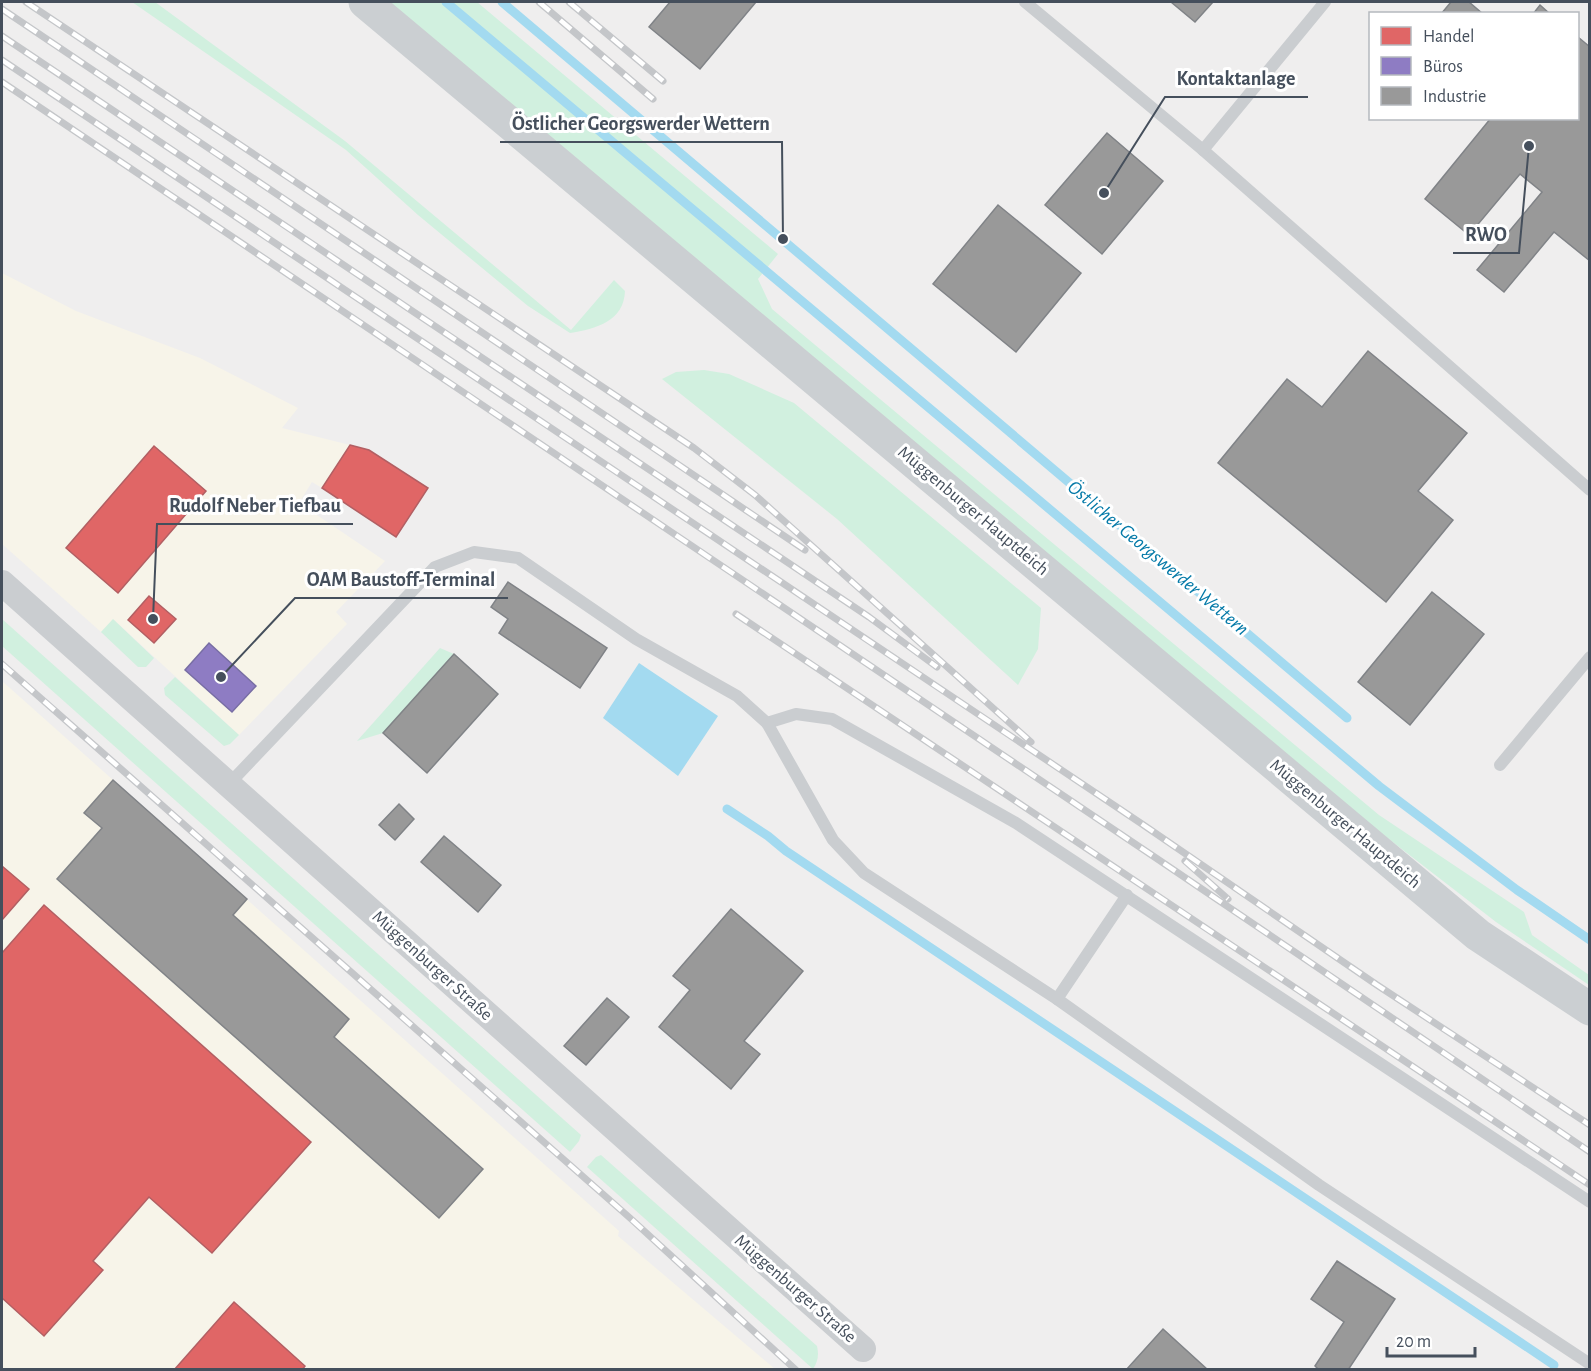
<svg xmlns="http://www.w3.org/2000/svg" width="1591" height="1371" viewBox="0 0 1591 1371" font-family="'Alegreya Sans',sans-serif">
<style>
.commercial{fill:#f7f4e9}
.green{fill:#d1f0df}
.water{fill:#a3daf0}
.shops{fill:#e06666;stroke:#b25f63;stroke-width:1.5}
.offices{fill:#8e7cc3;stroke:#786ea4;stroke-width:1.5}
.industry{fill:#999;stroke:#808387;stroke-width:1.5}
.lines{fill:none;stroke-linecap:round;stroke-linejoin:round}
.stream{stroke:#a3daf0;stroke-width:9}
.lane{stroke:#cacdd0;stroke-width:12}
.street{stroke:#cacdd0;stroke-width:26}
.secondary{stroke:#cbcfd2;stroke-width:33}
.rail-casing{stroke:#c4c6c9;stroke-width:7}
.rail{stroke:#fff;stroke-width:4.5;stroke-dasharray:14;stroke-linecap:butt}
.labels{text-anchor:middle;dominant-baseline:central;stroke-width:6;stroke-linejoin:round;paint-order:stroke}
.street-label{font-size:18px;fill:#454f5c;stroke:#fff}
.water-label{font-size:20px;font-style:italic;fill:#057aa8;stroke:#fff}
.leader{fill:none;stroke:#454f5c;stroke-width:2}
.callout-dot{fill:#454f5c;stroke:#fff;stroke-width:2}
.callout-label{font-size:20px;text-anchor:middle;font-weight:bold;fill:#454f5c;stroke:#fff;stroke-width:6;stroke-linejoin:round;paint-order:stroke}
</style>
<rect width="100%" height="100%" fill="#efeeee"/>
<g class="commercial">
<path d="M2,273l74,38 124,47 98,50 -16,20 68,17 -28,43 -10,-6 -13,21 86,58 -49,51 11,12 -108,111 -125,-115 -13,12 -99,-88z"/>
<path d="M2,681l617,550 -1,5 157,133h-773z"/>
</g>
<g class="green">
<path d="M132,2h23l190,139 226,189 43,-50 11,11c-1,30 -29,38 -55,42l-42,-27 -110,-91 -72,-65z"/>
<path d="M388,2h89l301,252 -20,25 14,30 607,506 145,97 8,23 57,40v10l-93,-63 -124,-96z"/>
<path d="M704,370l25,4 65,29 247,205 -3,41 -20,36 -181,-166 -175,-140 14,-7z"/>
<path d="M2,619l579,516 -2,6 -9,11 -568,-506z"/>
<path d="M113,619l41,39 -8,9h-8l-37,-35z"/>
<path d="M440,648l14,6 -71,79 -26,8z"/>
<path d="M175,677l64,58 -9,9 -6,2 -59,-51 -1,-7z"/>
<path d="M601,1155l216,191c2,10 1,15 -4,23l-226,-202 9,-10z"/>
</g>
<path class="water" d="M639,663l79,53 -40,60 -75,-58z"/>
<g class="shops">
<path d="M350,445l19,5 59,38 -32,49 -74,-49z"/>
<path d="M154,446l52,45 -88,102 -52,-45z"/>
<path d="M149,596l27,23 -22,24 -26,-23z"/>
<path d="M2,866l27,23 -27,31z"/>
<path d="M44,905l267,237 -99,111 -63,-56 -56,64 10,9 -59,66 -42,-38v-345z"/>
<path d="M234,1302l71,64 -3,4h-128z"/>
</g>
<path class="offices" d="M209,643l47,43 -24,26 -47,-42z"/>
<g class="industry">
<path d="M670,2h86l-56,67 -51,-42z"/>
<path d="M1171,2h42l-18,20z"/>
<path d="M1451,2h18l14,12h-42z"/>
<path d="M1540,5l10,9h-17z"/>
<path d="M1578,37l12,10v214l-36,-29 -50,60 -27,-22 65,-78 -22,-18 -51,61 -44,-36 66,-81h87z"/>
<path d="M1107,133l56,48 -61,73 -57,-49z"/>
<path d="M998,205l83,68 -65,79 -83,-68z"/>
<path d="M1368,351l99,82 -49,58 35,29 -67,82 -168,-139 69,-84 35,28z"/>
<path d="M508,582l99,66 -27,40 -81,-55 9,-14 -17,-12z"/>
<path d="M1432,592l52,42 -74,91 -52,-43z"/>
<path d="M454,654l44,40 -71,79 -44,-40z"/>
<path d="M113,780l134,119 -14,16 116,104 -15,18 149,132 -44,49 -382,-339 45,-51 -18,-15z"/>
<path d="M399,804l15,15 -19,21 -16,-15z"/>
<path d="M444,836l57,49 -23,27 -57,-50z"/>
<path d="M731,909l72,62 -59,70 16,13 -29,35 -72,-62 31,-37 -17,-14z"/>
<path d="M607,998l22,19 -43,48 -22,-19z"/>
<path d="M1337,1261l58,38 -47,71h-29l-4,-4 29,-44 -33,-23z"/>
<path d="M1163,1329l45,41h-82z"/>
</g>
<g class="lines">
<g class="stream">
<path d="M446,2l933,784 138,104 73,50"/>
<path d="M502,2l845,716"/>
<path d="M727,809l41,27 18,15 768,514"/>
</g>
<g class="lane">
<path d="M1025,2l178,148 387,340"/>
<path d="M1203,150l122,-148"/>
<path d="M767,723l29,-9 36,5 184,104 574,379"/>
<path d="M1500,765l90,-108"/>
<path d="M228,785l207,-218 39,-15 44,6 118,81 101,57 30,27 66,117 31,33 193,126 262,186 271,179"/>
<path d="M1057,999l70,-104"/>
</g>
<path class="street" d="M2,583l861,766"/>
<path class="secondary" d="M365,2l1113,933 112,74"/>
<g class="rail-casing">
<g id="rail">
<path d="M26,2l668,446 61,47 276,247"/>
<path d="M539,2l114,97"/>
<path d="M569,2l94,79"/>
<path d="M2,9l803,541"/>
<path d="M2,36l867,581 68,50"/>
<path d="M2,60l1140,764 235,161 213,140"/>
<path d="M2,82l1154,776 434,294"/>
<path d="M736,614l854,571"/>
<path d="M2,664l628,554 166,152"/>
<path d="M1185,861l43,38"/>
</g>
</g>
<use href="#rail" class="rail"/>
</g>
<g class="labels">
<g class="street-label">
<text transform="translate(973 511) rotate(40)">Müggenburger Hauptdeich</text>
<text transform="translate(1345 824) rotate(40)">Müggenburger Hauptdeich</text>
<text transform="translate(432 966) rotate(42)">Müggenburger Straße</text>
<text transform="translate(795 1289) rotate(41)">Müggenburger Straße</text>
</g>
<g class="water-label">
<text transform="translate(1158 558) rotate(40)">Östlicher Georgswerder Wettern</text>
</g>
</g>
<path class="leader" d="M1104 193L1165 97H1308M783 239L782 142H500M1529 146L1519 253H1453M153 619L157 524H353M221 677L295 598H508"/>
<g class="callout-dot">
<circle cx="1104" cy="193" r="6"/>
<circle cx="783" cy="239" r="6"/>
<circle cx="1529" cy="146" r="6"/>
<circle cx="153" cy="619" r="6"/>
<circle cx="221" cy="677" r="6"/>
</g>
<g class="callout-label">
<text x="1236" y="85">Kontaktanlage</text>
<text x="641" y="130">Östlicher Georgswerder Wettern</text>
<text x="1486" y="241">RWO</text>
<text x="255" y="512">Rudolf Neber Tiefbau</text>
<text x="401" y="586">OAM Baustoff-Terminal</text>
</g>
<rect width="1591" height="1371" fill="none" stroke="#454f5c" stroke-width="6"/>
<rect x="1369" y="12" width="210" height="108" fill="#ffffff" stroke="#b5b9be" stroke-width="1.5"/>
<rect x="1381" y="27" width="30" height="18" fill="#e06666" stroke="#b5b9be" stroke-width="1.5"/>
<text x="1423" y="42" font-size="18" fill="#454f5c">Handel</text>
<rect x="1381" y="57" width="30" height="18" fill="#8e7cc3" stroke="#b5b9be" stroke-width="1.5"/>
<text x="1423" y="72" font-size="18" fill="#454f5c">Büros</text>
<rect x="1381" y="87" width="30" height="18" fill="#999999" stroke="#b5b9be" stroke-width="1.5"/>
<text x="1423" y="102" font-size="18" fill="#454f5c">Industrie</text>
<path d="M1387 1347v9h88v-9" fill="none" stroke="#454f5c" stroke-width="3"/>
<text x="1396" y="1347" font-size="18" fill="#454f5c" stroke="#ffffff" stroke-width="4.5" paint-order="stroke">20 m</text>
</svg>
